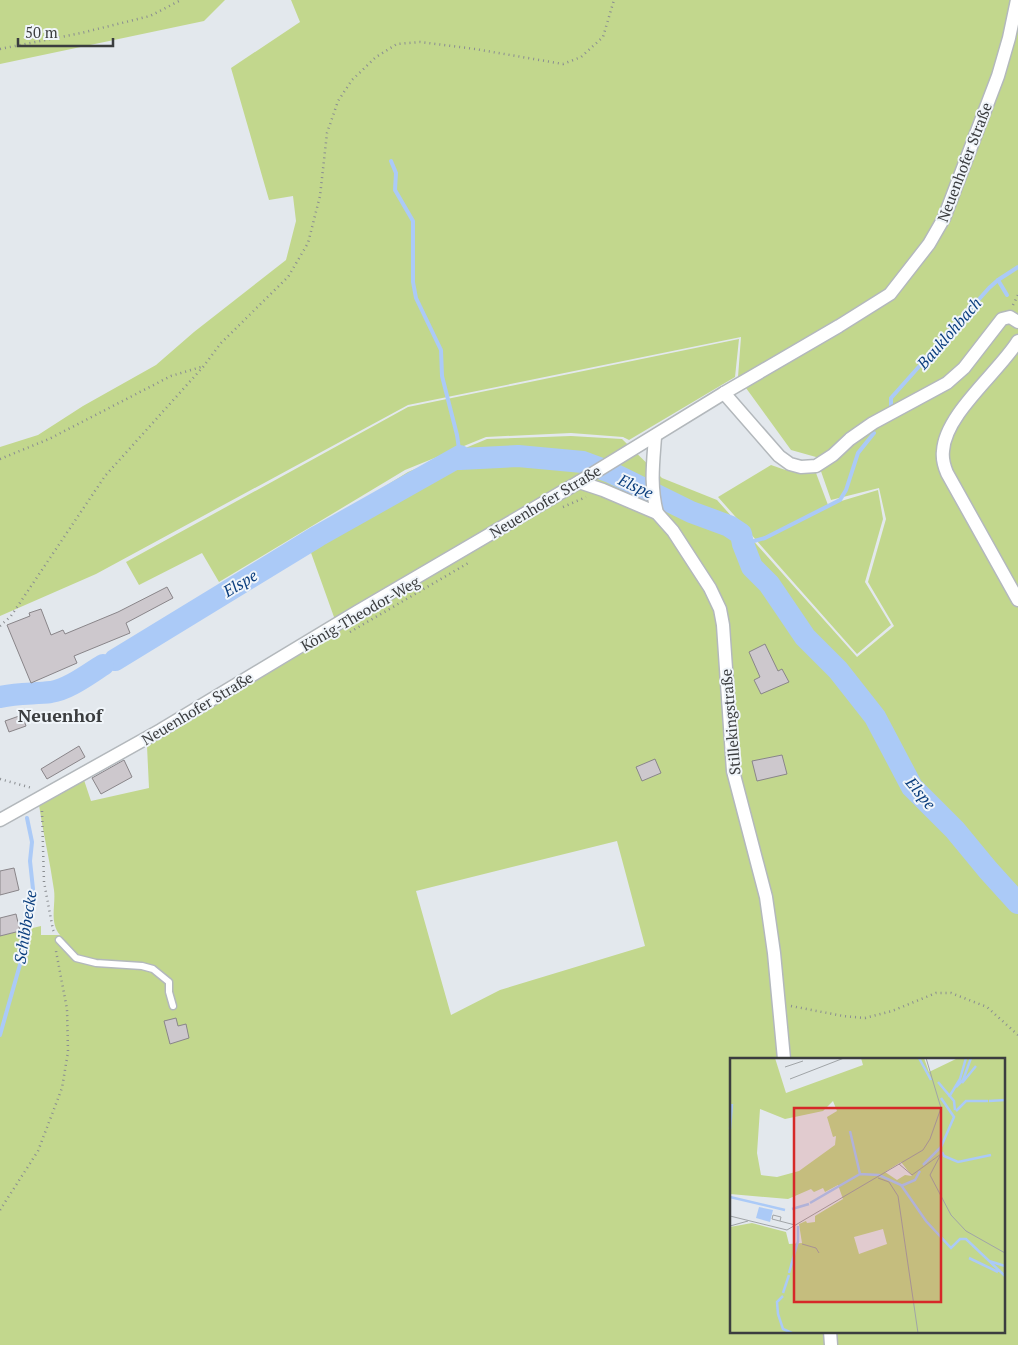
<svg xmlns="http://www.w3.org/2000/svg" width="1018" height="1345" viewBox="0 0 1018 1345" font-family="'PT Serif',serif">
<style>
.green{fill:#c2d78d;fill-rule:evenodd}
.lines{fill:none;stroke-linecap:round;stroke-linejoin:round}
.stream{stroke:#abcaf7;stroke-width:4}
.river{stroke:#abcaf7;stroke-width:22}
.building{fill:#cdc8cd;stroke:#898589}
.lane-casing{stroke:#b3b8bc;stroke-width:9}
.street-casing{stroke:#b3b8bc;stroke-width:15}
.path{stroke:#8a8d91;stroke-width:2.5;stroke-dasharray:1 4;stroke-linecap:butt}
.lane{stroke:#fff;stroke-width:6}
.street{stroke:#fff;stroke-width:12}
.labels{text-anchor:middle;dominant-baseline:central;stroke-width:4;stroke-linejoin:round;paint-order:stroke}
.street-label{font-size:15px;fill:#3b3d3f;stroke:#f0f5fa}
.water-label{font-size:16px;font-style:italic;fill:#0b3e7e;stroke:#f0f5fa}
.quarter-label{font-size:18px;font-weight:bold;fill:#3b3d3f;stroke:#f0f5fa}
.inset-river{fill:none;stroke:#abcaf7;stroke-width:2.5}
.inset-road{fill:none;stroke:#a0a4a7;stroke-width:1}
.view{fill:#d62828;fill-opacity:0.15;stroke:#d62828;stroke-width:2.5}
.inset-edge{fill:none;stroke:#3b3d3f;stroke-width:2.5}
</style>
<rect width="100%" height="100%" fill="#e3e8ed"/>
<g class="green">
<path d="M0,0h225l-21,21 -204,43z"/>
<path d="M291,0h727v1345h-1018v-409l41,-10v9h19c-11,-13 -4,-30 -6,-45 -4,-29 -11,-57 -15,-85l45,-25 7,21 58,-13 -2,-42 192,-115 -34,-95 103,-64 79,-33 84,-3 51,3 40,39 55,22 140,157 37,-31 -26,-44 18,-63 -7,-31 -48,12 -15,-43 -25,-7 -53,-73 3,-40 -333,68 -312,169 -96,42v-169l38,-12 45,-29 73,-41 38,-33 92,-72 10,-39 -3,-25 -24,4 -38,-132 69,-46zM617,841l28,105 -145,44 -49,25 -35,-124zM732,1059h272v272h-272z"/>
<path d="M739,339l-4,38 -106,63 -6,-3 -52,-4 -85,4 -81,33 -186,112 -17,-29 -63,32 -13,-23 282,-155z"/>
<path d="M771,465c16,6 28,9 45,8l12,32 50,-15 5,29 -18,63 26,43 -34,29 -139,-157z"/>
</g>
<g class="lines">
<g class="stream">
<path d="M391,161l5,12 -1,17 18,31v61l3,16 25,52 1,26 15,59 3,21"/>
<path d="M998,280l9,15"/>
<path d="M891,407v-9l98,-110 9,-8 20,-13"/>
<path d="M743,544l22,-6 75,-38 6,-10 12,-37 16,-20"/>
<path d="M0,1035l21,-74 9,-43 3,-29 -3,-28 2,-19 -5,-24"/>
</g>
<g class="river">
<path d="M115,660l203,-124 142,-80v3l58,-3 65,6 27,10 81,40 38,14 12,8 2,10 9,23 17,17 36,53 33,33 37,47 37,70 43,43 33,40 30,33"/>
<path d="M0,697c17,-4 34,-3 51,-5 18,-3 36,-17 52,-27"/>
</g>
</g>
<g class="building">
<path d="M167,587l6,11 -47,25 4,10 -56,23 3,7 -46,20 -24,-58 23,-9 -1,-3 12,-4 10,26 12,-5 2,4 53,-22z"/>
<path d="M765,644l13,27 4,-2 7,13 -28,12 -7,-14 6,-3 -11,-25z"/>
<path d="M22,715l4,11 -17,6 -4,-11z"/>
<path d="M79,746l6,11 -38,22 -6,-10z"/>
<path d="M782,755l5,19 -30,7 -5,-20z"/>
<path d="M655,759l6,14 -19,8 -6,-14z"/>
<path d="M124,760l8,17 -31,17 -9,-16z"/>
<path d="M14,868l5,22 -19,5v-24z"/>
<path d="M16,914l4,17 -20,5v-18z"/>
<path d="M176,1018l2,8 8,-2 3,14 -19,6 -6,-23z"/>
</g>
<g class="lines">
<g class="lane-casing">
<path id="lane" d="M59,940l17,18 20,5 46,3 11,3 16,13v10l4,14"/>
</g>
<g class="street-casing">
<g id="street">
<path d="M1018,341c-19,31 -73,73 -75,110 -1,8 1,15 4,22l71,127"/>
<path d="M724,393l55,63 11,8 11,3 15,-1 17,-11 17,-16 23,-16 74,-40 17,-15 38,-49 8,-2 8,5"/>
<path d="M655,437c-2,27 -5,49 2,76"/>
<path d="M579,482l24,8 54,23 16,18 37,57 10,21 3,16 10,146 33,126 8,56 10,106"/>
<path d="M0,820l161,-90 196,-118 222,-130 145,-89 115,-67 51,-32 39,-50 15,-26 54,-142 11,-38 8,-38"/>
<path d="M830,1331l1,14"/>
</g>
</g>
<g class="path">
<path d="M0,49l81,-16 69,-17 31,-16"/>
<path d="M1013,305l5,-10"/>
<path d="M0,459l49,-20 122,-63 30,-9"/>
<path d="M563,507l23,-10"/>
<path d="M0,626l11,-10 94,-140 98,-109 18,-24 67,-66 20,-34 12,-47 7,-63 11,-32 14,-21 24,-23 21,-13 23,-2 55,7 88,15 18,-7 22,-20 11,-37"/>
<path d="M350,632l120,-70"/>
<path d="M0,779l32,9"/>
<path d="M42,811l2,71 9,48 2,4"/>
<path d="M791,1006l52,10 22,2 27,-7 44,-18h15l36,14 31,28"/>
<path d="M0,1210l38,-59 24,-63 6,-36 -1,-43 -11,-58"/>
</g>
<use href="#lane" class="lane"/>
<use href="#street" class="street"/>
</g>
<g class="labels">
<g class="street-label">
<text transform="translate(964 162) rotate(-69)">Neuenhofer Straße</text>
<text transform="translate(545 501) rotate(-31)">Neuenhofer Straße</text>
<text transform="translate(360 613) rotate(-30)">König-Theodor-Weg</text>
<text transform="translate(197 708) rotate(-31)">Neuenhofer Straße</text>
<text transform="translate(730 722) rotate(-95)">Stillekingstraße</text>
</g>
<g class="water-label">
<text transform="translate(949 333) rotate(-49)">Bauklohbach</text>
<text transform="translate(636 486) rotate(25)">Elspe</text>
<text transform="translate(240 583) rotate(-31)">Elspe</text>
<text transform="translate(921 793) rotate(50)">Elspe</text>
<text transform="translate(25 927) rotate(-81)">Schibbecke</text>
</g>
<g class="quarter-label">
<text x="60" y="715">Neuenhof</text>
</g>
</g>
<g transform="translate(730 1058)">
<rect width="275" height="275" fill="#e3e8ed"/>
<path d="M0,0h45l11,35 77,-28 -2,-7h63l5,14 29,-14h47v275h-275v-106l22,-4 34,9 3,12 13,-1 -3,-19 7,-3 1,2 8,-1v-6l28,-17 -5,-14 -13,7 -2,-4 -9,4 -3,-3 -23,10 -58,-5zM103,43l4,10 -10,6 6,20 3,-1 -1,9 -36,26 -22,6 -16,-2 -4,-22 3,-44 25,10 38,-8zM171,104l11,14 -7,-1 -8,5 -12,-8zM153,171l4,15 -28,10 -5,-17z" fill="#c2d78d" fill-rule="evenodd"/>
<path d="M29,149l14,3 -3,12 -14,-4z" fill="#abcaf7"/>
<path class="inset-river" d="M189,0l12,22M208,24l16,19 1,9M232,25l14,-17M226,29l7,-7 8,-22M219,39l11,-18 6,-21M259,43l16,-1M226,53l10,-10h22M0,71l2,-25M120,73l10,43M212,94l2,4 14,6 33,-7M193,107l18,-18 13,-30 -13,-19M171,128l14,-6 5,-9M0,139l55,13M80,145l50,-29 19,1 22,10 25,36 25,27 9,-9h6l39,37M62,151l17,-5M239,200l29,14M259,203l16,5M59,215l9,-32v-15M53,235l6,-18M53,238l-6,6 1,12 5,15 9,4"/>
<path class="inset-road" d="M55,9l18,-6M60,21l54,-21M169,106l13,11 29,-21 -11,21 21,40 15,16 39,22M148,120l11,4 9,14 20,137M0,158l57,14 136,-80 7,-11 11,-31 -15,-50M50,163l1,-4 -8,-2 -1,4 23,6M0,168l18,-5M72,186l14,4 3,5"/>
<path class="view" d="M64,50h147v194h-147z"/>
<rect width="275" height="275" class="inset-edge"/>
</g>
<path d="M18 38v8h95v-8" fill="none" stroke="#3b3d3f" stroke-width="2.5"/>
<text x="25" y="38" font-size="15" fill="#3b3d3f" stroke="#f0f5fa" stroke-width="4" paint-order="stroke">50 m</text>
</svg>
